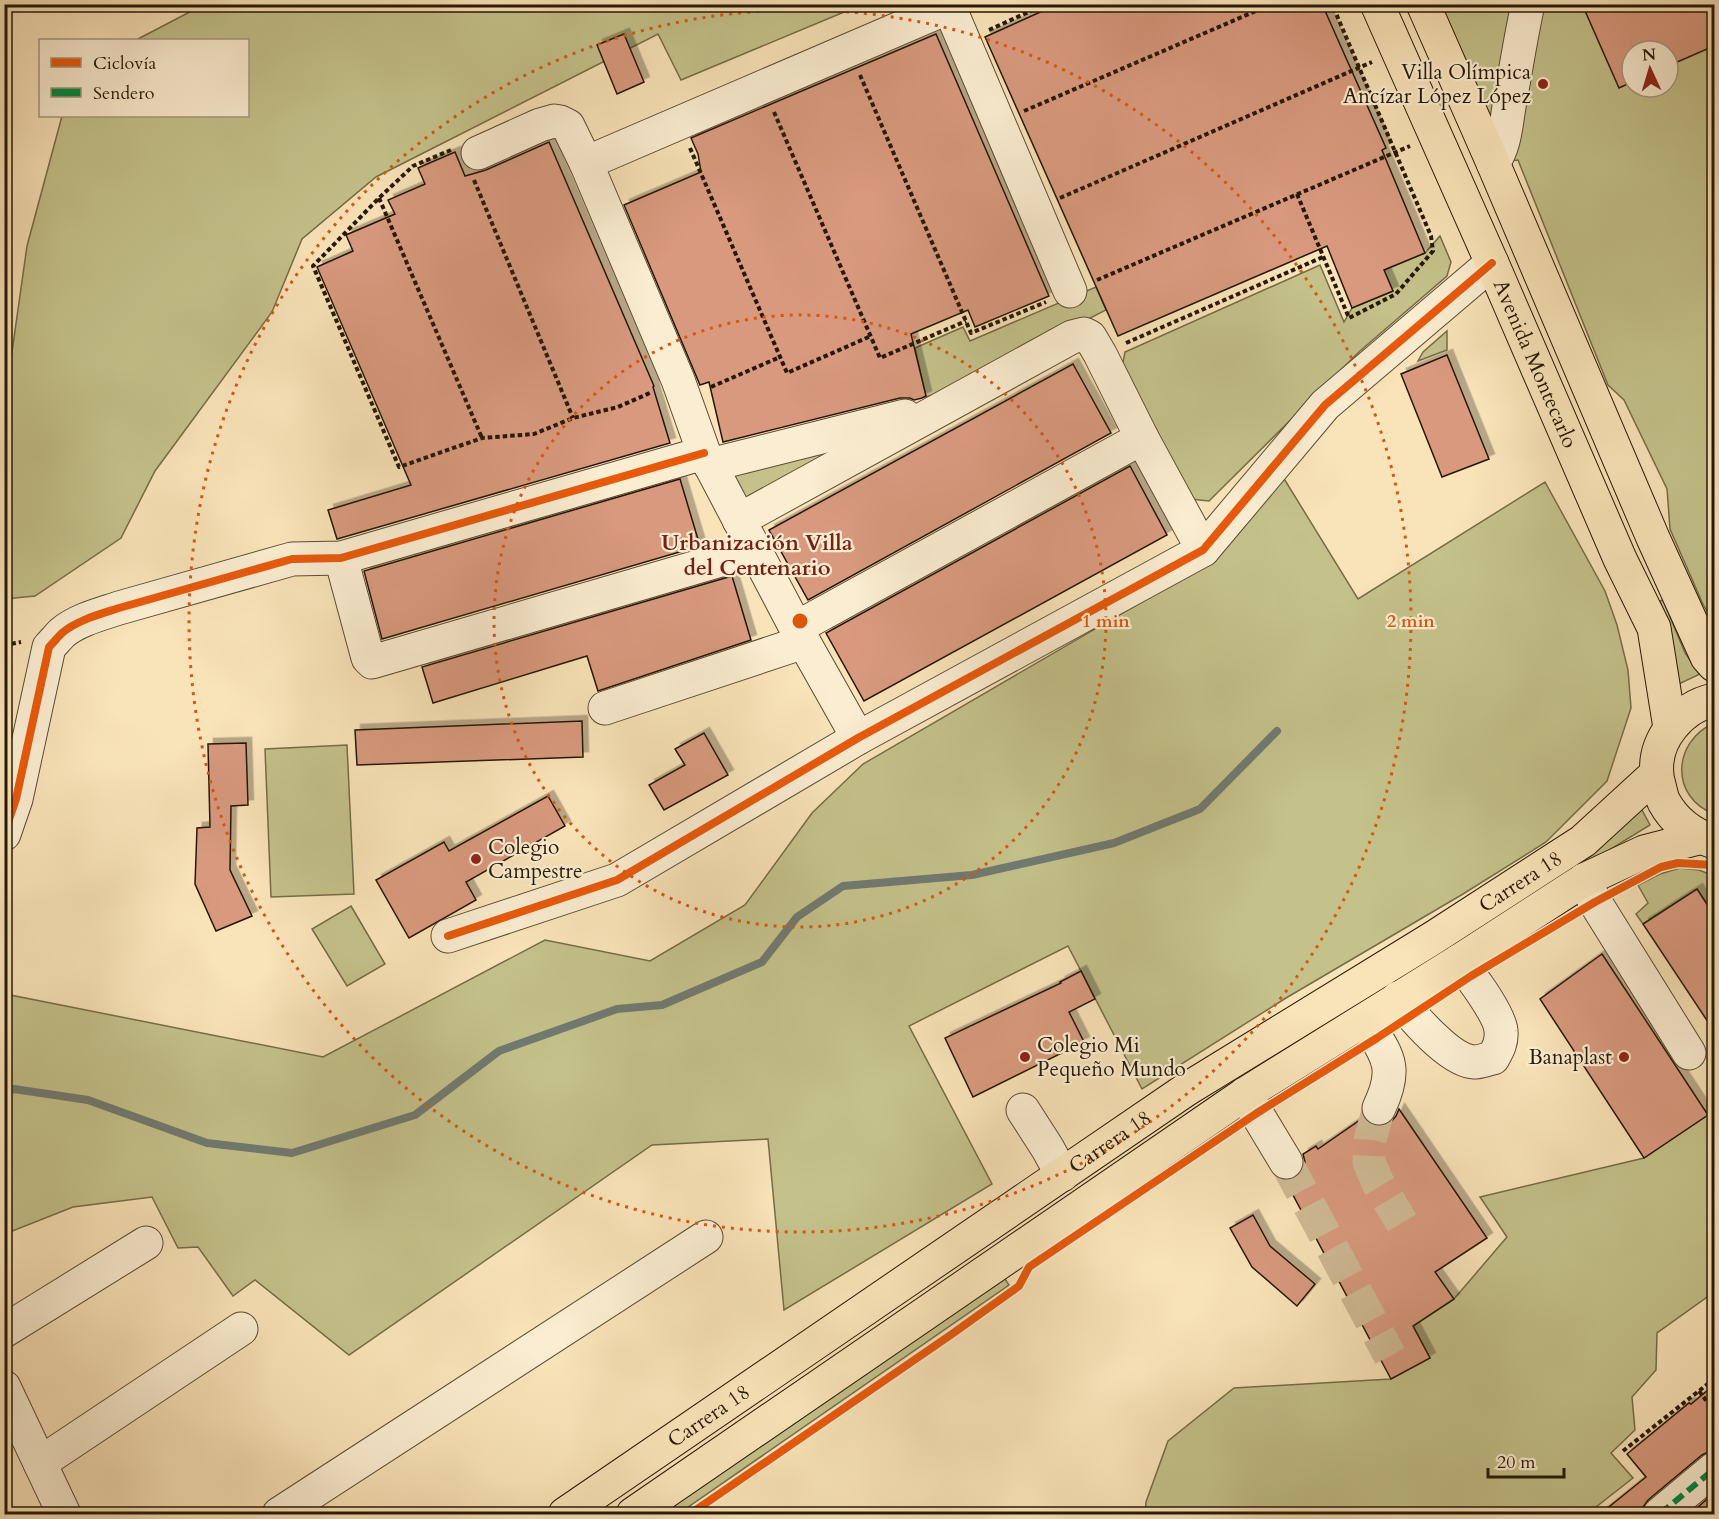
<svg xmlns="http://www.w3.org/2000/svg" width="1719" height="1519" viewBox="0 0 1719 1519" font-family="Cardo,serif">
<style>
.green{fill:#c4c18a;stroke:#756c48;stroke-width:1.5;fill-rule:evenodd}
.lines{fill:none;stroke-linecap:round;stroke-linejoin:round}
.stream{stroke:#707a71;stroke-width:8}
.building{fill:#d8997e;stroke:#261806;stroke-width:1.5;filter:url(#shadow)}
.minor-tunnel{stroke:#cfba94;stroke-width:33;stroke-dasharray:33 16;stroke-linecap:butt}
.minor-casing{stroke:#5b4b32;stroke-width:35}
.major-casing{stroke:#261806;stroke-width:35}
.path{stroke:#261806;stroke-width:4;stroke-dasharray:4.5 3;stroke-linecap:butt}
.minor{stroke:#fbedd1;stroke-width:33}
.major{stroke:#f9e3b8;stroke-width:33}
.quiet{stroke:#00873e;stroke-width:6;stroke-dasharray:12 6;stroke-linecap:butt}
.cycleway-casing{stroke:#fbedd1;stroke-width:11}
.cycleway{stroke:#e8590c;stroke-width:8}
.ring{fill:none;stroke:#de560c;stroke-width:3;stroke-dasharray:3 6}
.poi-dot{fill:#8f2418;stroke:#fbedd1;stroke-width:2}
.labels{text-anchor:middle;dominant-baseline:central;stroke-width:4.5;stroke-linejoin:round;paint-order:stroke}
.poi-label{font-size:21px;fill:#261806;stroke:#fbedd1;text-anchor:end}
.street-label{font-size:21px;fill:#261806;stroke:#fbedd1}
.neighbourhood-label{font-size:22px;font-weight:bold;fill:#7a1f14;stroke:#fbedd1}
.centre{fill:#de560c;stroke:#fbedd1;stroke-width:3}
.ring-label{font-size:18px;text-anchor:middle;font-weight:bold;fill:#de560c;stroke:#fbedd1;stroke-width:4.5;stroke-linejoin:round;paint-order:stroke}
</style>
<defs>
<filter id="shadow"><feDropShadow dx="5.5" dy="-5.5" stdDeviation="0" flood-color="#0004"/></filter>
</defs>
<rect width="100%" height="100%" fill="#f9e3b8"/>
<filter id="stains"><feTurbulence type="fractalNoise" baseFrequency=".00333" numOctaves="4"/><feColorMatrix values="0 0 0 0 .2 0 0 0 0 .09 0 0 0 0 .02 0 0 0 .5 -.17"/></filter>
<radialGradient id="worn" r=".72"><stop offset=".6" stop-color="#630" stop-opacity="0"/><stop offset="1" stop-color="#630" stop-opacity=".3"/></radialGradient>
<g class="green">
<path d="M203,5h658l-180,75 -23,-46 -282,143 -74,62 -30,73 -117,159 -34,67 -86,58 -30,3v-217l4,-9 18,-127 35,-130h186v-76h-112z"/>
<path d="M1423,5h291v620l-12,-23 -32,-73 -3,-40 -43,-89 -16,-15 -90,-225 -25,3zM1632,51h36v36h-36z"/>
<path d="M1440,236l11,26 -4,14 -87,75 -151,150 -19,-2 -68,-132 3,-15 195,-87 24,57 8,-14 41,-17 -9,-21 41,-17z"/>
<path d="M1096,287l10,23 -152,78 -28,9 -11,-49 48,-21 7,14z"/>
<path d="M1447,331v19l-29,11 5,-9z"/>
<path d="M871,429l-127,74 -17,-33z"/>
<path d="M1283,477l75,122 187,-117 60,109 12,34 11,45 3,38 -24,73 -61,61 -83,52 -177,104 -144,91 -74,-143 -159,80 83,158 -208,126 -16,-171 -116,6 -303,210 -94,-75 -22,16 -35,-49 -20,1 -26,-51 -79,10 -68,27v-240l318,63 222,-117 105,21 95,-56 67,-92 51,-49 349,-203z"/>
<path d="M1663,600l22,53 15,21 -21,10 -6,-41 -13,-42z"/>
<path d="M1714,723v91c-44,-17 -42,-72 0,-91z"/>
<path d="M347,745l7,149 -83,3 -6,-148z"/>
<path d="M1641,808l9,17 -137,84 -3,-6z"/>
<path d="M1680,868l19,2 15,6v36l-1,1 -16,-24 -54,35 -7,-10 12,-11 -10,-18 22,-11z"/>
<path d="M351,906l34,58 -38,22 -35,-57z"/>
<path d="M1714,1110v182l-57,41 -1,37 -24,27 3,33 -24,23 22,25 -46,36h-442l1,-12 22,-61 66,-53 157,-9 39,-21 -17,-32 41,-27 53,-62 -27,-40 164,-39z"/>
<path d="M1005,1279l4,6 -331,229h-22z"/>
</g>
<g class="lines">
<path class="stream" d="M4,1093l10,-4 74,11 119,43 85,10 123,-38 84,-64 118,-42 45,-4 100,-43 35,-45 46,-31 129,-11 142,-32 86,-34 77,-78"/>
</g>
<g class="building">
<path d="M1058,4h264l64,144 -4,2 43,103 -41,17 9,21 -41,17 -25,-62 -209,90 -133,-299z"/>
<path d="M1582,4h132v42l-46,20v-15h-36v31l-13,6z"/>
<path d="M624,34l20,48 -27,12 -20,-49z"/>
<path d="M936,34l113,262 -74,31 -7,-17 -57,24 15,62 -4,2 -8,2 -4,-2h-10l-177,44 -14,-60 -9,3 -76,-180 77,-33 -3,-18 -7,-16z"/>
<path d="M549,142l105,244 -1,1 17,56 -333,96 -9,-29 83,-25 -94,-218 36,-16 -7,-16 49,-21 -7,-14 37,-16 -7,-16 37,-16 10,24 21,-6z"/>
<path d="M1447,355l42,104 -47,18 -41,-103z"/>
<path d="M1073,364l38,69 -303,167 -39,-70z"/>
<path d="M1130,466l37,69 -303,166 -38,-68z"/>
<path d="M680,479l20,67 -318,93 -18,-68z"/>
<path d="M732,576l19,64 -153,51 -11,-35 -154,47 -11,-36z"/>
<path d="M582,721l1,36 -226,8 -2,-35z"/>
<path d="M704,733l24,42 -64,35 -15,-25 36,-20 -10,-16z"/>
<path d="M246,743l2,62 -17,1 -1,64 22,46 -36,15 -21,-47 2,-56 13,-1 -2,-83z"/>
<path d="M548,796l17,30 -99,56 10,18 -67,38 -33,-58 68,-38 5,9z"/>
<path d="M1697,889l17,26v116l-71,-107z"/>
<path d="M1602,954l106,161 -64,43 -104,-159z"/>
<path d="M1081,971l14,28 -26,13 15,30 -111,55 -28,-59 116,-55 -1,-1z"/>
<path d="M1399,1109l88,129 -52,34 19,27 -41,27 17,32 -39,21 -106,-199 10,-2 7,-6 3,-10 -2,-8 13,-8 2,3 45,-31 9,7 9,2 9,-4 6,-7z"/>
<path d="M1253,1215l17,31 45,38 -18,22 -45,-39 -22,-39z"/>
<path d="M1714,1385v66h-4l-8,4 -54,45 -5,7 -1,8h-43l47,-38 -19,-23 62,-51 2,1z"/>
<path d="M1714,1493v22h-25z"/>
</g>
<g class="lines">
<g class="minor-tunnel">
<path d="M1379,1108l-9,31 -1,23 9,21 24,40"/>
<path d="M1286,1162l104,194"/>
</g>
<g class="minor-casing">
<g id="minor">
<path d="M948,4l122,287"/>
<path d="M478,153l62,-28 14,-4 6,1 8,4 18,37 92,217 26,73 92,175 62,110"/>
<path d="M586,163l370,-159"/>
<path d="M1493,163c13,-18 13,-42 17,-62 6,-33 11,-65 18,-97"/>
<path d="M710,465l195,-49"/>
<path d="M739,520l333,-183 12,-3 6,3 10,17 42,84 61,112"/>
<path d="M341,558l27,100 4,4 383,-112"/>
<path d="M796,628l346,-190"/>
<path d="M605,708l199,-66"/>
<path d="M4,834l12,-35 33,-152c4,-4 9,-10 13,-14 15,-13 39,-19 57,-25l173,-49 49,-1 363,-105"/>
<path d="M1584,880l11,22 94,151"/>
<path d="M448,936l169,-56 241,-142 345,-188 122,-145 167,-142"/>
<path d="M1398,998c15,19 52,63 76,64 6,0 13,-3 19,-4 5,-9 9,-16 8,-27 -1,-17 -31,-56 -42,-70"/>
<path d="M1365,1020c22,36 34,46 14,88"/>
<path d="M1245,1094l41,68"/>
<path d="M1023,1110l25,39 14,26"/>
<path d="M4,1331l142,-88"/>
<path d="M4,1387l60,127"/>
<path d="M40,1463l201,-134"/>
<path d="M279,1514l427,-277"/>
<path d="M1660,1514l54,-45"/>
</g>
</g>
<g class="major-casing">
<g id="major">
<path id="s1" d="M1377,4l115,259 128,296 34,69 16,100"/>
<path d="M1423,4l70,159 160,375 54,119 7,8"/>
<path d="M1714,700c-33,7 -61,40 -57,75 0,4 2,9 3,14 1,4 2,9 4,13 11,20 29,33 50,40"/>
<path id="s2" d="M565,1514l622,-425 246,-151 150,-97 73,-67"/>
<path d="M633,1514l612,-420 214,-133 125,-81 60,-28 58,-15"/>
</g>
</g>
<g class="path">
<path d="M989,30l57,-26"/>
<path d="M860,75l111,258 75,-31"/>
<path d="M1024,111l248,-107"/>
<path d="M774,112l106,246 86,-37"/>
<path d="M690,148l97,225 84,-37"/>
<path d="M451,150l-38,16 -34,32 -66,68 86,201 83,-29 52,-4 39,-16 45,-11 34,-15"/>
<path d="M474,180l99,238"/>
<path d="M1297,194l52,124 47,-24 37,-43 -2,-15 -99,-232"/>
<path d="M379,198l103,240"/>
<path d="M1060,198l312,-136"/>
<path d="M1097,280l313,-134"/>
<path d="M1126,343l197,-86"/>
<path d="M711,387l69,-30"/>
<path d="M4,645l17,-3"/>
<path d="M1699,1391l15,20"/>
<path d="M1623,1451l91,-72"/>
</g>
<use href="#minor" class="minor"/>
<use href="#major" class="major"/>
<path class="quiet" d="M1660,1514l54,-45"/>
<g class="cycleway-casing">
<g id="cycleway">
<path d="M4,834l12,-35 33,-152c4,-4 9,-10 13,-14 15,-13 39,-19 57,-25l173,-49 49,-1 363,-105"/>
<path d="M448,936l169,-56 241,-142 345,-188 122,-145 167,-142"/>
<path d="M690,1514l262,-180 67,-48 10,-19 228,-154 120,-75 94,-62 124,-74 66,-35 17,-4 36,2"/>
</g>
</g>
<use href="#cycleway" class="cycleway"/>
</g>
<g class="ring">
<circle cx="800" cy="621" r="306"/>
<circle cx="800" cy="621" r="611"/>
</g>
<g class="poi-dot">
<circle cx="1543" cy="84" r="6"/>
<circle cx="476" cy="859" r="6"/>
<circle cx="1025" cy="1057" r="6"/>
<circle cx="1624" cy="1057" r="6"/>
</g>
<g class="labels">
<g class="poi-label">
<text x="1531" y="72">Villa Olímpica<tspan x="1531" dy="24">Ancízar López López</tspan></text>
<text x="488" y="847" text-anchor="start">Colegio<tspan x="488" dy="24">Campestre</tspan></text>
<text x="1037" y="1045" text-anchor="start">Colegio Mi<tspan x="1037" dy="24">Pequeño Mundo</tspan></text>
<text x="1612" y="1057">Banaplast</text>
</g>
<g class="street-label">
<text stroke="none"><textPath href="#s1" startOffset="393">Avenida Montecarlo</textPath></text>
<text stroke="none"><textPath href="#s2" startOffset="1146">Carrera 18</textPath></text>
<text stroke="none"><textPath href="#s2" startOffset="660">Carrera 18</textPath></text>
<text stroke="none"><textPath href="#s2" startOffset="174">Carrera 18</textPath></text>
</g>
<g class="neighbourhood-label">
<text x="757" y="543">Urbanización Villa<tspan x="757" dy="25">del Centenario</tspan></text>
</g>
</g>
<circle cx="800" cy="621" r="9" class="centre"/>
<g class="ring-label">
<text x="1106" y="627">1 min</text>
<text x="1411" y="627">2 min</text>
</g>
<rect width="1719" height="1519" fill="none" stroke="#f9e3b8" stroke-width="24"/>
<rect x="6" y="6" width="1707" height="1507" fill="none" stroke="#261806" stroke-width="3"/>
<rect x="12" y="12" width="1695" height="1495" fill="none" stroke="#261806" stroke-width="1.5"/>
<rect x="39" y="39" width="210" height="78" fill="#fbedd1" stroke="#a69880" stroke-width="1.5"/>
<rect x="51" y="58" width="30" height="9" fill="#e8590c" stroke="#a69880" stroke-width="1.5"/>
<text x="93" y="69" font-size="18" fill="#261806">Ciclovía</text>
<rect x="51" y="88" width="30" height="9" fill="#00873e" stroke="#a69880" stroke-width="1.5"/>
<text x="93" y="99" font-size="18" fill="#261806">Sendero</text>
<g transform="translate(1650 69) rotate(356)"><circle r="28" fill="#fbedd1" stroke="#a69880" stroke-width="1.5"/>
<path d="M0-4.5L10 22L0 15L-10 22Z" fill="#8f2418"/>
<text y="-9" font-size="16" font-weight="bold" text-anchor="middle" fill="#261806">N</text>
</g>
<path d="M1488 1468v9h76v-9" fill="none" stroke="#261806" stroke-width="3"/>
<text x="1497" y="1468" font-size="18" fill="#261806" stroke="#fbedd1" stroke-width="4.5" paint-order="stroke">20 m</text>
<rect width="100%" height="100%" filter="url(#stains)"/>
<rect width="100%" height="100%" fill="url(#worn)"/>
</svg>
